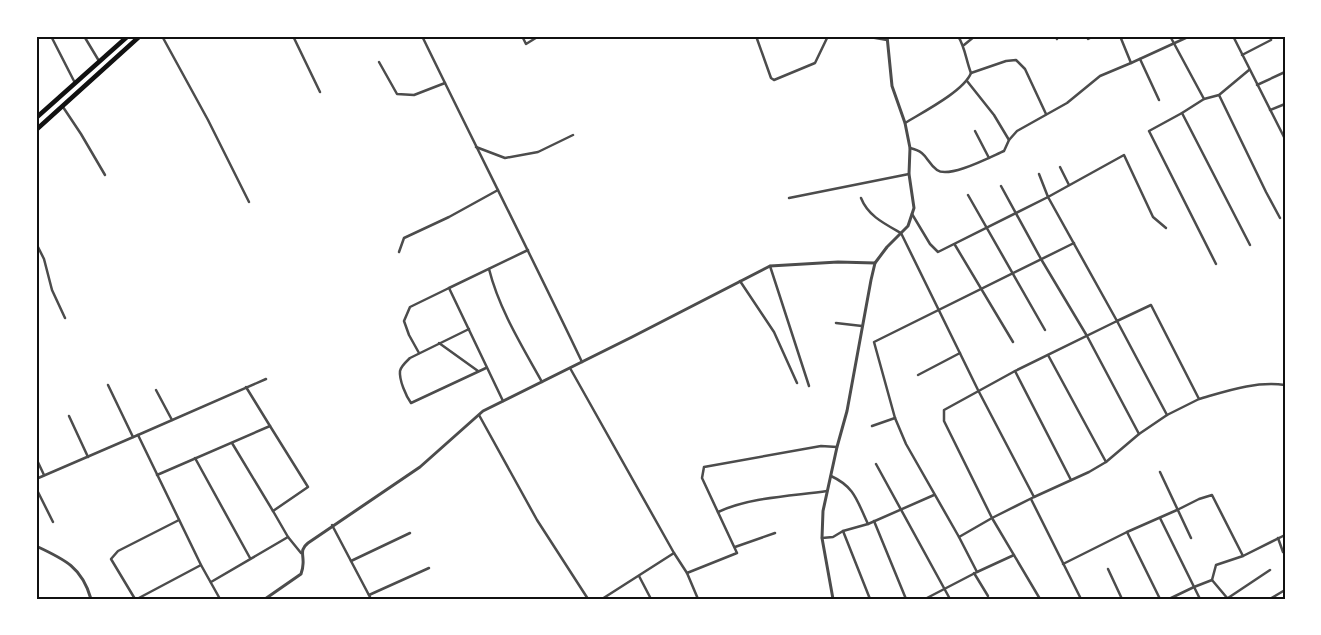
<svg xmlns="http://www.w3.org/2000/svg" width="1321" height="635" viewBox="0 0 1321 635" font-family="'Fira Sans Condensed',sans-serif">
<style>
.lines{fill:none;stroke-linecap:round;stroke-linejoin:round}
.minor{stroke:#4c4c4c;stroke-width:2.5}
.tertiary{stroke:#4c4c4c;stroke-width:3}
.trunk{stroke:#111;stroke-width:4.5}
.neatline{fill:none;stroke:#111;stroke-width:2}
</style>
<rect width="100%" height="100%" fill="#fff"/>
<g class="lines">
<g class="minor">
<path d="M84,36l15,25"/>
<path d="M162,36l46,84 41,82"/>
<path d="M293,36l27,56"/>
<path d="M422,36c53,109 108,217 160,326"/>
<path d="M522,36l4,8 13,-8"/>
<path d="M756,36l15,42 3,2 41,-17 13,-27"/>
<path d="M864,36l23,4"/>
<path d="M1056,36l1,3"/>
<path d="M1170,36l34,63"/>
<path d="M1233,36l52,103"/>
<path d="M52,38l23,45"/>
<path d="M1088,39l6,-3"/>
<path d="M964,45l11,-9"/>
<path d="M1242,55l29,-15v-4"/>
<path d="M1140,59l19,41"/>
<path d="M379,62l18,32 17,1 31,-12"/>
<path d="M1131,63l59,-27"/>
<path d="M971,73l35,-12 10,-1 9,9 21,45"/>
<path d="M967,81l27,34 15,25"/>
<path d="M1257,85l28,-13"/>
<path d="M1219,95l47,97 14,26"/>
<path d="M63,107l18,27 24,41"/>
<path d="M1270,110l15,-6"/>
<path d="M1182,113l68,132"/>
<path d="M905,123c18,-11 59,-32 66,-50 -5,-13 -6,-26 -13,-37"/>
<path d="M975,131l14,27"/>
<path d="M476,147l29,11 33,-6 35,-17"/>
<path d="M910,148c18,4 15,13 27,22 12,9 55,-14 67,-19l5,-11 8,-9 50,-28 33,-27 31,-13 -11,-27"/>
<path d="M1060,167l9,18"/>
<path d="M1039,174l9,23 76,-42 29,62 13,11"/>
<path d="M1001,186l40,73 46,77 52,98"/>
<path d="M968,195l77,135"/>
<path d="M789,198l120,-24"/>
<path d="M861,198c7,18 24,26 40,35l77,157 56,107 55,-25 17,-10 33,-28 28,-19 32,-16 -48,-94 -34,16 -69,-124 -110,55 -8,-8 -18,-30"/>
<path d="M36,243l8,16 8,31 13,28"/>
<path d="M955,245l58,97"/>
<path d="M399,252l5,-14 45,-21 49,-27"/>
<path d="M1216,264l-67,-133 33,-18 22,-14 15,-4 30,-25"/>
<path d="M770,266l39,120"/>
<path d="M489,269c10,40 33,77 53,113"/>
<path d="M740,281l34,51 23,51"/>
<path d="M836,323l26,3"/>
<path d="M469,329l-59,29c-3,3 -9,8 -10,13 -1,9 6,25 11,32l75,-35"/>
<path d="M439,343l39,28"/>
<path d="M419,353l-10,-18 -5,-14 6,-14 39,-19"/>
<path d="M1048,355l58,107"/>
<path d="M570,368l104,185 13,20 50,-20 -35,-75 2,-11 117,-21 16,1"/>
<path d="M1015,371l56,109"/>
<path d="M918,375l42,-22"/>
<path d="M108,385l25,52"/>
<path d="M246,387l24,39"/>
<path d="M156,390l16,30"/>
<path d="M1199,399c28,-8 56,-18 86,-14"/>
<path d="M503,401l-54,-113 79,-38"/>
<path d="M479,415l58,105 51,79"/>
<path d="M69,416l19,41"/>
<path d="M872,426l23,-8"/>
<path d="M138,435l128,-56"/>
<path d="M232,443l41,68"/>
<path d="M36,458l8,17"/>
<path d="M195,458l55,100"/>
<path d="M876,464l74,135"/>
<path d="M1160,472l31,66"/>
<path d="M157,475l113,-49 38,61 -35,24 15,26 13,16"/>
<path d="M831,476c24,11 26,25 37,48"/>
<path d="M36,479l102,-44 63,130 19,34"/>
<path d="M36,488l17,34"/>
<path d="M1034,497l-42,21 -33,19 -53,-93 -11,-26 -21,-76 200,-99"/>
<path d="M1031,499l50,100"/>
<path d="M718,512c32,-15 74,-16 109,-21"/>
<path d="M1160,518l40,81"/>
<path d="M874,521l32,78"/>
<path d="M332,525l39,74"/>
<path d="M843,531l27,68"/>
<path d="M1127,532l33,67"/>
<path d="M822,538l11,-1 10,-6 25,-7 66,-29"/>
<path d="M1278,538l5,14"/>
<path d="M735,547l40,-14"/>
<path d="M351,561l59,-28"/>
<path d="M1063,564l64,-32 50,-22 22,-11 13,-4 31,61 42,-21"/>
<path d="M1108,569l14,30"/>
<path d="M977,572l37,-17"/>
<path d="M687,573l11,26"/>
<path d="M974,573l14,23"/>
<path d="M639,576l12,23"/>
<path d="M1212,580l4,-15 27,-9"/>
<path d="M211,582l77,-45"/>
<path d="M369,595l60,-27"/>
<path d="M1228,598l42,-28"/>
<path d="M135,599l-24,-40 7,-8 61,-31"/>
<path d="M137,599l64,-34"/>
<path d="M602,599l72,-46"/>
<path d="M925,599l52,-27 -18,-35"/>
<path d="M1040,599l-48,-81 -48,-97v-11l71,-39 102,-50 50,94"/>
<path d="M1169,599l25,-12 18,-7 16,19"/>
<path d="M1270,599l15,-9"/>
</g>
<g class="tertiary">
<path d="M36,546c28,13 46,21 55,53"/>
<path d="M265,599l36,-25c1,-3 2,-6 2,-10 1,-9 -4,-14 5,-21l112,-76 63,-56 149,-74 138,-71 68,-4 37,1"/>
<path d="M833,599l-11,-61 1,-27 14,-64 10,-36 24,-131 4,-17 12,-16 21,-21 6,-18 -5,-34 1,-26 -5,-25 -13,-37 -5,-50"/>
</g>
<g class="trunk">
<path d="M36,118l92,-82"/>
<path d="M36,130l104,-94"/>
</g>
</g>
<rect width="1321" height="635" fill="none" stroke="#ffffff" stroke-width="75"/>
<rect x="38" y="38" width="1246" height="560" class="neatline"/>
</svg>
